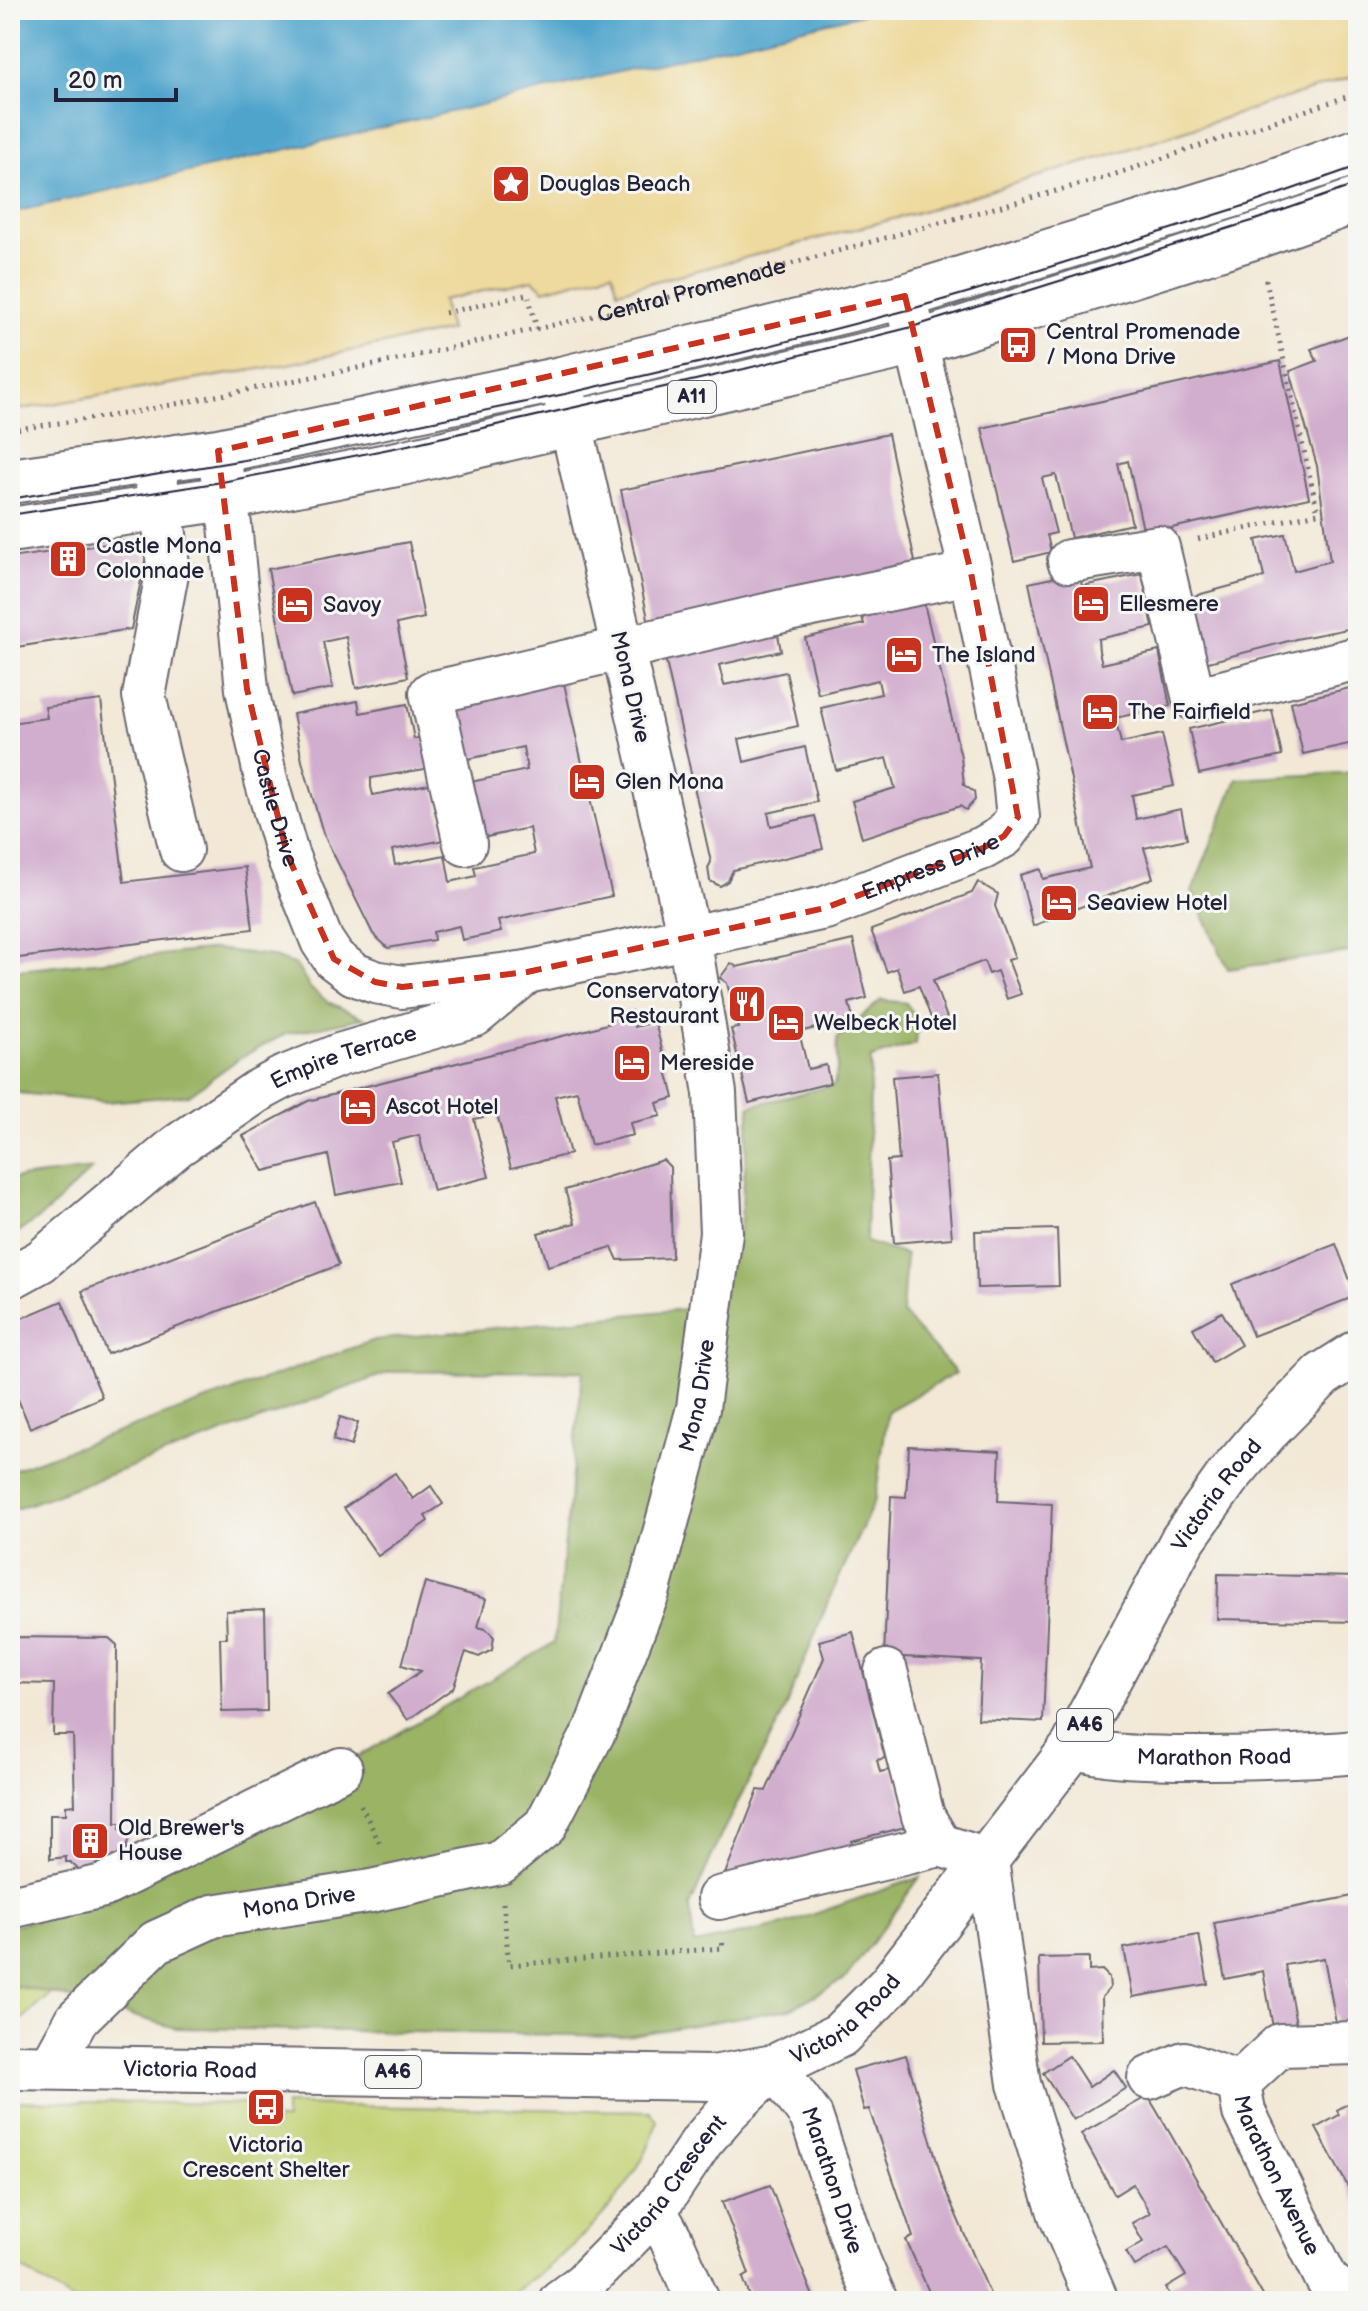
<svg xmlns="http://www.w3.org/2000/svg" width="1368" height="2311" viewBox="0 0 1368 2311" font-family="'Balsamiq Sans',sans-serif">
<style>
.green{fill:#c3d173;stroke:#727a57;stroke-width:2}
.forest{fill:#9ab365;stroke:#5e6a50;stroke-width:2}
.sand{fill:#eeda9e;stroke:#887e6c;stroke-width:2}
.water{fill:#50a4cc;stroke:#396384;stroke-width:2}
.building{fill:#d1adce}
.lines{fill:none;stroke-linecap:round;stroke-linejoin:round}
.minor-casing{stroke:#6b6771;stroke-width:46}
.major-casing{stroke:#6b6771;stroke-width:48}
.path{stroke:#6b6771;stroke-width:5;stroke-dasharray:2 6;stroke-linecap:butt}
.minor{stroke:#fff;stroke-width:42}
.major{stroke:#fff;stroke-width:44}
.tram{stroke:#22223b;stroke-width:2}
.marked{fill:none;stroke:#c8321e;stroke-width:6;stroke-dasharray:16 10;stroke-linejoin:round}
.labels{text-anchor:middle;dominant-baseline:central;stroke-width:6;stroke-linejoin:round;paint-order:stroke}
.shield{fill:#f6f6f2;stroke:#626272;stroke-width:2}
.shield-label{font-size:20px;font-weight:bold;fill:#22223b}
.poi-label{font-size:22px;fill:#22223b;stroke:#f6f6f2;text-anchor:start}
.street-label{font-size:22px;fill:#22223b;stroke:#f6f6f2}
</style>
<rect width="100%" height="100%" fill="#f6f6f2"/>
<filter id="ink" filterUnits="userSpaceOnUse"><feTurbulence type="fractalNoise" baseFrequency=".0125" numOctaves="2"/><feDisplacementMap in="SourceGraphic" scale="16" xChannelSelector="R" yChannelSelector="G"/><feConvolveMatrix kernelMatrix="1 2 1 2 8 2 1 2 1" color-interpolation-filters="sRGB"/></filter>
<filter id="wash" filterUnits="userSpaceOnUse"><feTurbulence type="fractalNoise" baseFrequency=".006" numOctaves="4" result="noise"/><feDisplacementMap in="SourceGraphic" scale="32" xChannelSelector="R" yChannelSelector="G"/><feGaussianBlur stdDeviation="1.8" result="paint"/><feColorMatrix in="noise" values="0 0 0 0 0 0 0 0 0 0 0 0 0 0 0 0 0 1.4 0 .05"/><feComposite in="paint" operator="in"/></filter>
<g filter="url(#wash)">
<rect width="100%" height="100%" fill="#f2e8d5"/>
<g class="green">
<path d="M10,1985l41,8 -27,25 -14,6z"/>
<path d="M10,2101l241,3 -1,15 35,1v-15l365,6 7,10c-18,72 -96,142 -158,180h-427l-62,-40z"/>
</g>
<g class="forest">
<path d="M1358,772v179l-130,18 -36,-77 45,-113z"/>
<path d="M216,949l55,7 25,9 14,23 18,14 36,16 -79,16 -47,25 -49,36 -83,7 -96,-10v-121z"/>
<path d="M881,1000l25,3 12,17 -2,24 -45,14 -5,184 40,13 -4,58 54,60 -68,38 -13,89 -45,97 -48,119 -60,117 -32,73 4,38 86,-18 140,-49 -75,102 -55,30 -164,27 -450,-8 -125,-35 -41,-8v-59l94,-22 450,-261 29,-272 -193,1 -380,139v-40l364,-131 322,-32 44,-79 10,-123 84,-21 4,-20 -1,-27z"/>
<path d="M92,1169l-46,44 -36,25v-59z"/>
</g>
<path class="sand" d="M10,10h1348v65l-245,79 -201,60 -294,77 -6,-19 -68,18 -11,-10 -91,20 8,30 -162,34 -278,47z"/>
<path class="water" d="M10,10h869l-398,95 -471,108z"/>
<g id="blocks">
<g class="building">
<path d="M1358,332v295l-62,12 -99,26 -18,-65 85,-23 -8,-37 29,-6 9,37 36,-10 -13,-95 -27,-95 27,-10 -6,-12z"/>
<path d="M1280,361l29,137 -165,36 -16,-73 -10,3 14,60 -61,14 -15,-63 -14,3 14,55 -9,2 4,17 -37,9 -32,-133z"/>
<path d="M888,434l29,137 -267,57 -29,-138z"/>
<path d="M127,541l19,15 -15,73 -121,19v-90z"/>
<path d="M409,542l15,76 -27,6 11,53 -52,11 -10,-51 -23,5 10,46 -41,8 -24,-127z"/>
<path d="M1079,572l3,14 60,-12 11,53 -55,12 1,12 3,13 57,-13 11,55 -55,12 6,25 41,-9 12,52 -42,9 4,24 45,-10 6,30 -43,9 9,30 -120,48 -13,-51 21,-6 2,10 47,-11 -61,-285z"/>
<path d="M922,595l39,162 3,28 10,7 1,8 -9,10 -6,-4 -98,32 -10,-37 43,-13 -8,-30 -51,12 -15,-62 60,-14 -3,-14 -60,14 -13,-56 59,-14 -4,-15z"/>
<path d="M777,629l4,22 -62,14 5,20 62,-13 12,54 -59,13 5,23 61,-15 12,55 -49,11 3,13 44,-10 8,33 -90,21 -5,11 -8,5 -10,-5 -2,-13 3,-6 -47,-209z"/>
<path d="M561,670l51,226 -114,25 3,11 -39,8 -3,-14 -26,6 1,8 -46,8 -15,-14 -50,-101 -21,-72 -9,-47 65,-13 2,12 47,-9 7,35 11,-3 6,32 -60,10v9l2,8 61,-12 10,57 -52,10 3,15 50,-10 5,27 26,-6 -2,-9 60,-13 -5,-26 -52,11 -11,-56 61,-13 -4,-23 -64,14 -11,-55z"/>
<path d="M1358,686v56l-55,12 -12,-52z"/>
<path d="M101,700l23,182 121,-15 8,62 -243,30v-236l37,-5 -2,-11z"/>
<path d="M1272,710l10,46 -83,18 -10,-45z"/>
<path d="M978,882l20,12 -3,12 20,52 -7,2 13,34 -14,5 -10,-28 -8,3 -5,-13 -51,19 14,38 -14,5 -14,-37 -14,5 -8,-23 -10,4 -16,-42 101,-37z"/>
<path d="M853,940l14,58 -18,5 4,16 -54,13 9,37 18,-4 4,18 -81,20 -18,-74 7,-1 -11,-45 -7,-5 11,-15 6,4z"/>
<path d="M631,1011l4,16 20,-5 19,76 -17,5 4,13 -31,7 3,12 -42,10 -14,-54 -22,5 15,58 -59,14 -14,-54 -23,5 15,58 -56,14 -14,-56 -27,7 9,40 -65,13 -8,-40 -64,16 -21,-35 65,-35 282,-72 20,-6 -2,-6z"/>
<path d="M938,1073l14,165 -58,5 -7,-82 12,-1 -7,-83z"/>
<path d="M663,1160l7,7 2,91 -54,2 -6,-13 -64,19 -10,-33 37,-10 -10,-33z"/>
<path d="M315,1202l24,63 -232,89 -25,-63z"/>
<path d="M1057,1229l2,57 -82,2 -2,-57z"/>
<path d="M1336,1244l20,52 -103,40 -21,-52z"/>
<path d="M62,1301l40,96 -72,31 -20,-48v-57z"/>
<path d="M1222,1312l19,33 -29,17 -19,-34z"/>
<path d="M340,1417l18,6 -7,23 -18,-6z"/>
<path d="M909,1446l91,5 -2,50 54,3 -9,218 -65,-3 3,-58 -97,-5 7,-160 15,1z"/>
<path d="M395,1473l18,26 18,-13 12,18 -18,12 3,5 -50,35 -34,-48z"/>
<path d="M1218,1574l140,3v45l-141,-3z"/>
<path d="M425,1582l61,17 -8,28 8,2 8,8 -2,13 -13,7 -13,-5 -13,36 -45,32 -20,-26 33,-23 -19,-6z"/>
<path d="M265,1609l2,102 -45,1 -2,-74h7l-1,-27z"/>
<path d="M853,1632l32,126 -8,2 3,12 14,-3 15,57 -58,15 3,9 -64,18 -65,6 33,-84 8,1 58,-133 -5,-17z"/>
<path d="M10,1637l99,1 8,7 -1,178h5l-1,6 9,8 -4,17 -4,5 -18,-1 -1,7 -23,5 -9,-8h-4v-5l-16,2v-45h16v-8l9,-1 -2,-70h-20l1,-51 -44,-1z"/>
<path d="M1358,1895v82l-10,2 10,51 -20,3 -14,-75 -39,7 12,64 -23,4 -11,-62 -38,8 -11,-56z"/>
<path d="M1199,1935l9,49 -75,13 -9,-49z"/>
<path d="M1089,1957v14l13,-1 7,7 1,11 -8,9 1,44 -62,1 -2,-84z"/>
<path d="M906,2055l39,134 48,112h-60l-27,-61 7,-3 -44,-128 -5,1 -11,-40z"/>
<path d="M1069,2056l20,31 25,-17 12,18 -53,32 -30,-47z"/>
<path d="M1148,2096l23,39 95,166h-92l-8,-13 20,-12 -18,-29 -33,19 -9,-14 17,-10 -11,-19 18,-10 -17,-29 -18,11 -34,-61z"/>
<path d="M1358,2098v107l-42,-77 23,-13 -2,-5z"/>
<path d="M770,2185l27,72 18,44h-63l-9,-23 6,-4 -27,-72z"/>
</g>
</g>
</g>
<g filter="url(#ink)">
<use href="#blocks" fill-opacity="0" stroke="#6b6771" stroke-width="2"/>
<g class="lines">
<g class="minor-casing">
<g id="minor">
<path id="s2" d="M218,451l12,74 17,164 19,91 21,74 35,87 12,18 20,15 21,8 27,5 125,-15 298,-64 158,-60 21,-12 14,-19 -4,-38 -43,-206 -66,-277"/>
<path d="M153,460l12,74 3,34 -24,128 37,154"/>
<path d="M1069,561l89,-14 36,152 164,-41"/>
<path d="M465,844l-34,-151 352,-82 188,-38"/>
<path id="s3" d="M10,1278l31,-17 136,-115 79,-54 26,-14 57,-23 136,-40 52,-43"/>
<path d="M886,1671l37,145 17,29"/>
<path id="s4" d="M1073,1747c36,11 73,10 111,11 58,0 116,-1 174,-6"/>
<path d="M719,1898l221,-53 47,15 32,224 41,131 37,86"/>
<path d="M10,1907l93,-21 238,-117"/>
<path id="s5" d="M50,2068l27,-49 79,-77 57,-26 158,-25 129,-28 45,-37 50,-96 53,-137 50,-185 23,-175 -6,-140 -26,-156 -126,-548"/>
<path d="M1149,2078l35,-15 55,20"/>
<path id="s6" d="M1239,2083l5,29 83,168 25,21"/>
<path d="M1239,2083l41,-38 78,-2"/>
<path d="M655,2211l16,28 27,62"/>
<path id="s7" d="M560,2301l23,-17 72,-73 47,-70 25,-29 47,-45 37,49 48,145 17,40"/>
</g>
</g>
<g class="major-casing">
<g id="major">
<path d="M10,481l208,-30 343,-72 344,-83 338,-104 115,-41"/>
<path d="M10,530l216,-32 176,-35 515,-120 339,-107 102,-36"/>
<path id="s8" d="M10,2067l703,11 61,-11 66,-32 50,-50 183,-238 109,-206 44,-62 39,-46 57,-58 36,-23"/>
</g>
</g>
<g class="path">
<path d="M445,313l83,-19 9,35"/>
<path id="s1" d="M10,430l120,-17 253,-50 247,-55 477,-131 251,-84"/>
<path d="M1198,539l120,-26 -53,-237"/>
<path d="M361,1805l20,41"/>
<path d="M503,1903l6,62 214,-17 -1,-10"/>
</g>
<use href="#minor" class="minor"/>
<use href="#major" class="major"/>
<g class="tram">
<path d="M10,499l240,-40 315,-65 176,-41 167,-43 65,-19 274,-86 111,-39"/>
<path d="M10,515l212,-33 177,-35 345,-78 168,-42 340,-106 106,-37"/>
</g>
</g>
</g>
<path class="marked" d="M905,296l66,277 47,244 -14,19 -21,12 -158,60 -298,64 -125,15 -27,-5 -41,-23 -47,-105 -40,-165 -29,-238z"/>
<defs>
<g id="sight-square" transform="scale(2)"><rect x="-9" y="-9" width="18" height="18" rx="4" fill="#c8321e" stroke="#f6f6f2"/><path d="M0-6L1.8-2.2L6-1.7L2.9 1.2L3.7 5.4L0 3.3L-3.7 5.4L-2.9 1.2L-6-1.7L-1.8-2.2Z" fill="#fff"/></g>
<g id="bus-square" transform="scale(2)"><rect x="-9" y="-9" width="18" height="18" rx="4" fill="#c8321e" stroke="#f6f6f2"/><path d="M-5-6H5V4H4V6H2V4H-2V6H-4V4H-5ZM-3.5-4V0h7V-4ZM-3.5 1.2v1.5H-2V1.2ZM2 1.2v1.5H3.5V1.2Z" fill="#fff"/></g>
<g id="building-square" transform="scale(2)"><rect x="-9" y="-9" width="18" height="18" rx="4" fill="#c8321e" stroke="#f6f6f2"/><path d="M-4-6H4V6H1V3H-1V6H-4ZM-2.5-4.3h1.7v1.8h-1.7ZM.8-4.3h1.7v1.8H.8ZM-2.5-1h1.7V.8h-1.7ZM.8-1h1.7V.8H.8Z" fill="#fff"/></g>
<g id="hotel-square" transform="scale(2)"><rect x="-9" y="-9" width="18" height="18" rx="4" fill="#c8321e" stroke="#f6f6f2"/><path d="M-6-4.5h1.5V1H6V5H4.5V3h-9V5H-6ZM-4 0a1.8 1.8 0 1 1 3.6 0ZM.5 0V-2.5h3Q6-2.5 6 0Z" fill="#fff"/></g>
<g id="restaurant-square" transform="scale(2)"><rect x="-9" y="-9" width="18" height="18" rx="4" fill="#c8321e" stroke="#f6f6f2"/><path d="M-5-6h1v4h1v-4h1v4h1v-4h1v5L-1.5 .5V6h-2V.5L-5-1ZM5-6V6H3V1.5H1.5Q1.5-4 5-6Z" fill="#fff"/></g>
</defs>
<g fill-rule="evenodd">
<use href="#sight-square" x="511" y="184"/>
<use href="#bus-square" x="1018" y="345"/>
<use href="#building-square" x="68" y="559"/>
<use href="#hotel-square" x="1091" y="604"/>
<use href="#hotel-square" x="295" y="605"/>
<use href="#hotel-square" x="904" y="655"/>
<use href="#hotel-square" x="1100" y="712"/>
<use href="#hotel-square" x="587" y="782"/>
<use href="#hotel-square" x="1059" y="903"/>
<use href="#restaurant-square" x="747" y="1004"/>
<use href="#hotel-square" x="786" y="1023"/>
<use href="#hotel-square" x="632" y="1063"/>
<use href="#hotel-square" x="358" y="1107"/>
<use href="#building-square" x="90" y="1841"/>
<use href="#bus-square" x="266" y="2107"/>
</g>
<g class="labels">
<g class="shield">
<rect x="668" y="381" width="48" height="32" rx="6"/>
<rect x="1057" y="1709" width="56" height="32" rx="6"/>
<rect x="365" y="2056" width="56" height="32" rx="6"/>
</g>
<g class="shield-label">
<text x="692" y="397">A11</text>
<text x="1085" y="1725">A46</text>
<text x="393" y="2072">A46</text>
</g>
<g class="poi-label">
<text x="539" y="184">Douglas Beach</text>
<text x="1046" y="332">Central Promenade<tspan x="1046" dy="25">/ Mona Drive</tspan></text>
<text x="96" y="546">Castle Mona<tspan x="96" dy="25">Colonnade</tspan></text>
<text x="1119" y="604">Ellesmere</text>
<text x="323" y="605">Savoy</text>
<text x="932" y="655">The Island</text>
<text x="1128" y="712">The Fairfield</text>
<text x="615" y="782">Glen Mona</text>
<text x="1087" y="903">Seaview Hotel</text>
<text x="719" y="991" text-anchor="end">Conservatory<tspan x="719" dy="25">Restaurant</tspan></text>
<text x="814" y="1023">Welbeck Hotel</text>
<text x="660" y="1063">Mereside</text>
<text x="386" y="1107">Ascot Hotel</text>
<text x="118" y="1828">Old Brewer's<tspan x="118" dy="25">House</tspan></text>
<text x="266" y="2145" text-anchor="middle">Victoria<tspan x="266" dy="25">Crescent Shelter</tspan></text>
</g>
<g class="street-label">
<text stroke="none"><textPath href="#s1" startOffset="696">Central Promenade</textPath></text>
<text transform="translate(630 687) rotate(77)">Mona Drive</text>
<text stroke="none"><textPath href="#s2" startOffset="362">Castle Drive</textPath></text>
<text stroke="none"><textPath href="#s2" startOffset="1144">Empress Drive</textPath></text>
<text stroke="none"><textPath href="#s3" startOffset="404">Empire Terrace</textPath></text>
<text stroke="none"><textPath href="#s5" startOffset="1038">Mona Drive</textPath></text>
<text stroke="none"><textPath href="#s8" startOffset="1500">Victoria Road</textPath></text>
<text stroke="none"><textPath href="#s4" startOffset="142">Marathon Road</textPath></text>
<text stroke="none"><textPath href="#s5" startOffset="316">Mona Drive</textPath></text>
<text stroke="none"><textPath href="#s8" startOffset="852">Victoria Road</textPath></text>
<text stroke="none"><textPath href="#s8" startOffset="180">Victoria Road</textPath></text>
<text stroke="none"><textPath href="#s6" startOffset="100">Marathon Avenue</textPath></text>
<text stroke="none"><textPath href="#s7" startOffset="448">Marathon Drive</textPath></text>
<text stroke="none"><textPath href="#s7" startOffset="160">Victoria Crescent</textPath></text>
</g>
</g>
<rect width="1368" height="2311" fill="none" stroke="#f6f6f2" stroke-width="40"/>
<path d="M56 88v12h120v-12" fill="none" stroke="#22223b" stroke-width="4"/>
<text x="68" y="88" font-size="24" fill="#22223b" stroke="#f6f6f2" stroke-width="6" paint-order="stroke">20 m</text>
</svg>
